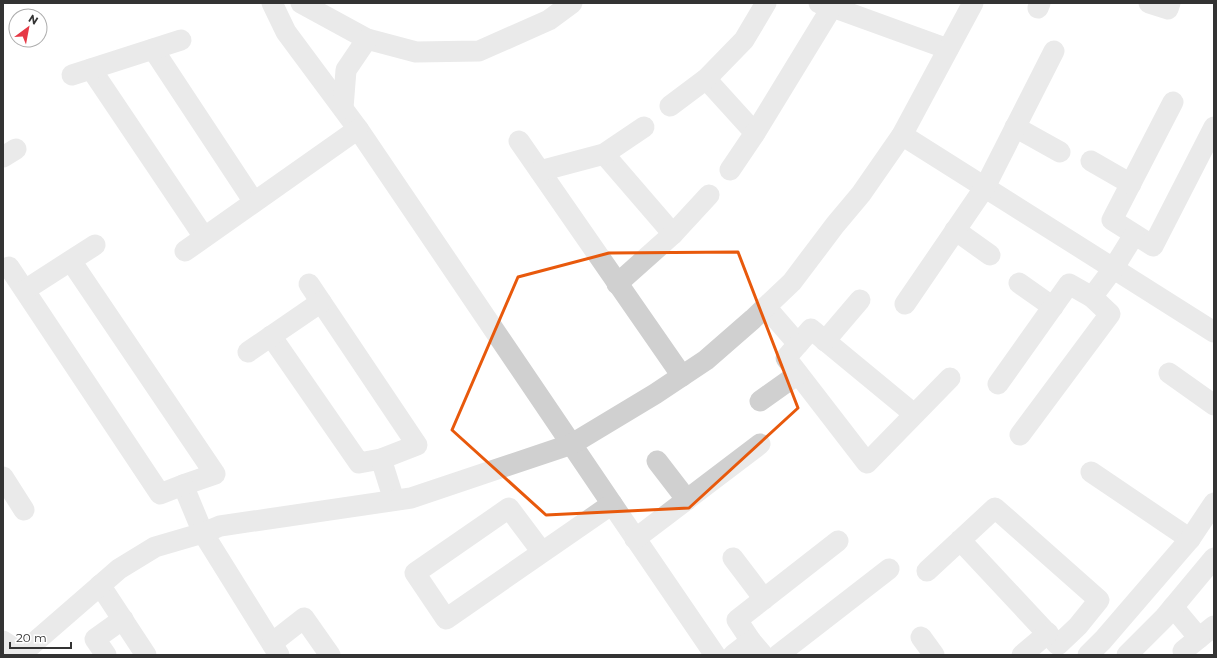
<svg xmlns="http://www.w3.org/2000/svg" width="1217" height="658" viewBox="0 0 1217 658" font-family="Montserrat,sans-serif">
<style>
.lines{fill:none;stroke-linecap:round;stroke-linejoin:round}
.minor{stroke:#d0d0d0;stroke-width:21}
.marked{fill:none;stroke:#e8590c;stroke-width:3;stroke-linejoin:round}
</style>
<rect width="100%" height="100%" fill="#fff"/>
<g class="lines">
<g class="minor">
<path d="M272,3l14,29 72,97 254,375 103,151"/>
<path d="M301,3l66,36 49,13 63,-1 70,-31 23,-17"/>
<path d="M819,3l13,4 116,42"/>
<path d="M1149,3l19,6 2,-6"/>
<path d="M1038,8l2,-5"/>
<path d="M153,49l101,153"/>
<path d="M91,69l113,168"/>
<path d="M72,75l109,-35"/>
<path d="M706,79l49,54"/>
<path d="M1173,102l-61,118 41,26 61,-119"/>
<path d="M670,106l36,-27 38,-39 22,-37"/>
<path d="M343,108l3,-38 21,-31"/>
<path d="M1015,127l45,25"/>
<path d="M902,135l312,197"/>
<path d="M519,141l163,235"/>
<path d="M604,154l69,80"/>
<path d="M3,157l13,-8"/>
<path d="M1091,161l40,23"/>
<path d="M730,170l25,-37 77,-126"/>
<path d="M540,171l64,-17 40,-27"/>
<path d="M955,230l35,25"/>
<path d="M185,251l173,-122"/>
<path d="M71,261l144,213 -32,11 20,48 76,122"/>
<path d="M9,267l151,227 23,-9"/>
<path d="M1019,283l34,24"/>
<path d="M617,284l56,-50 36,-39"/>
<path d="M25,290l70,-45"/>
<path d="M1092,297l21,-28 21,-34"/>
<path d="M905,304l80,-117 69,-136"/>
<path d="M766,307l32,37 13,-15 103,85"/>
<path d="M271,336l88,127 22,-4 36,-14 -108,-161"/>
<path d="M825,341l35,-41"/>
<path d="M798,344l-12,14 81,105 83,-85"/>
<path d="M248,352l73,-50"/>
<path d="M1169,373l45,32"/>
<path d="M998,384l71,-100 23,13 18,17 -90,121"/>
<path d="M760,401l38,-27"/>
<path d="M381,459l13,41"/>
<path d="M657,461l30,39"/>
<path d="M1091,472l99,67"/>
<path d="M3,477l21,33"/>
<path d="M635,539l125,-95"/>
<path d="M542,552l-33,-44 -94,65 31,46 166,-115"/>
<path d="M733,558l31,41"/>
<path d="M927,571l68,-63 104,92 -21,26 -20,19 -98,-105"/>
<path d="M100,585l46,70"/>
<path d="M1173,607l26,31 15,-12"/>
<path d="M921,637l13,18"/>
<path d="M3,641l22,14"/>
<path d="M751,641l-14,-21 101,-79"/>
<path d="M272,643l32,-25 26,37"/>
<path d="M20,655l99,-86 36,-22 48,-14 17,-7 191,-28 161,-54 83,-50 51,-34 47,-41 39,-37 43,-57 26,-31 41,-59 71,-132"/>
<path d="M106,655l-11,-16 28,-20"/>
<path d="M733,655l18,-14 12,14"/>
<path d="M778,655l111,-86"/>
<path d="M1022,655l26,-22"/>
<path d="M1088,655l15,-15 87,-101 24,-36"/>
<path d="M1127,655l37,-37 50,-60"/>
<path d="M1185,655l-2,-4 16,-13"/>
</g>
</g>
<path d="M0 0H1217V658H0ZM738,252l60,156 -109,100 -143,7 -94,-85 66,-153 91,-24z" fill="#fff" fill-opacity=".55" fill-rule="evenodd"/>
<path class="marked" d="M738,252l60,156 -109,100 -143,7 -94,-85 66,-153 91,-24z"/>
<rect width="1217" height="658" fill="none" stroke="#333333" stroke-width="8"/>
<g transform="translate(28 28) rotate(32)"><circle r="19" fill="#ffffff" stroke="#adadad"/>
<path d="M0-3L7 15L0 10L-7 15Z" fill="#e63946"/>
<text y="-6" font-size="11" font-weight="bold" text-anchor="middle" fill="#333333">N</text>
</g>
<path d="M10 642v6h61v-6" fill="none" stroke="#333333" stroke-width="2"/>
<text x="16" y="642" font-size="12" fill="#333333" stroke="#ffffff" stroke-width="3" paint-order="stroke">20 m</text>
</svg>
